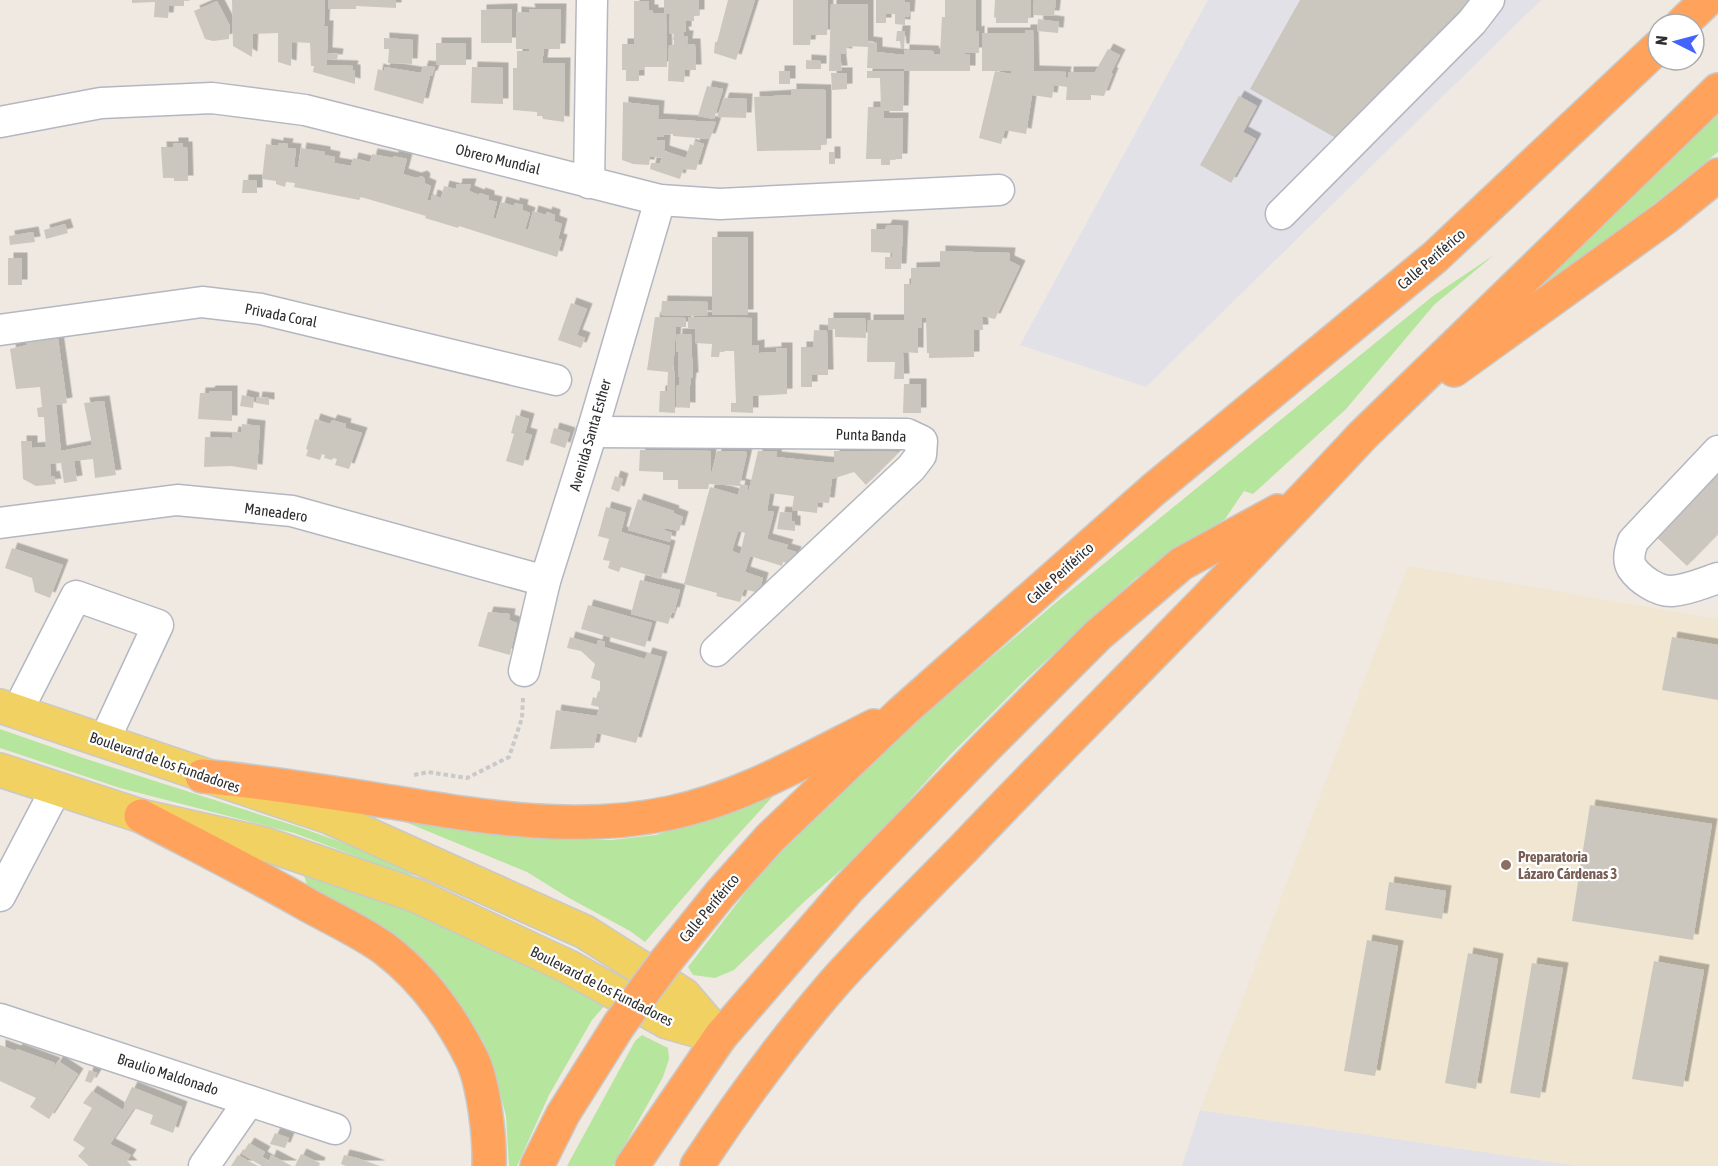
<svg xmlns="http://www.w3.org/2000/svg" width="1718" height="1166" viewBox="0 0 1718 1166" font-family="'Asap Condensed',sans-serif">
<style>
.industrial{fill:#e3e1e8}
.education{fill:#f0e6d1}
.green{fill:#b6e59e}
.building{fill:#cbc7bf;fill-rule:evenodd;filter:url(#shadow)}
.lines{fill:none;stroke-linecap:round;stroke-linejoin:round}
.minor-casing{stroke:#b4b7c1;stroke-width:33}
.major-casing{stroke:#c9c9c9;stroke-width:36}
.highway-casing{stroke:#c9c9c9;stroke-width:36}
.path{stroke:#c9c9c9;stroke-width:4;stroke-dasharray:4.5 3;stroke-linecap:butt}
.minor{stroke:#fff;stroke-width:30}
.major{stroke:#f2d163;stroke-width:33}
.highway{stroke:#ffa35c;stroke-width:33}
.highway-bridge-casing{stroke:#c9c9c9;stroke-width:36;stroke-linecap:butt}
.highway-bridge{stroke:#ffa35c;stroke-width:33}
.education-dot{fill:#8d6e63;stroke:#fff;stroke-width:2}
.labels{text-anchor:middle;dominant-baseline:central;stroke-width:4.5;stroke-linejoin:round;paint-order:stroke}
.street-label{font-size:15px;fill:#2e2e2e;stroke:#fff}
.education-label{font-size:15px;font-weight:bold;fill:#785e54;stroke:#fff;text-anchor:start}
</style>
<defs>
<filter id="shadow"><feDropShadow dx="5.5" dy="-5.5" stdDeviation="0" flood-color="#0004"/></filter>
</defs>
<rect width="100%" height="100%" fill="#efe9e1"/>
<g class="industrial">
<path d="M1208,0h333l-395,387 -126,-42z"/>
<path d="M1200,1110l379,56h-397z"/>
</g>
<path class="education" d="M1408,566l310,53v547h-139l-379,-56z"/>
<g class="green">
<path d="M1718,108v44l-140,113 -53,32z"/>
<path d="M1494,255l-60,50 -88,104 -93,85 -9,-3 -19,28 -89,59 -112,103 -74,74 -88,97 -56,48 -72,70 -19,8 -22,-3 -5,-8 100,-130 120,-109 145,-123 380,-309z"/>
<path d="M0,729l83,29 216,69 109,39 22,12 -29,-5 -107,-40 -174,-45 -120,-40z"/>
<path d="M786,782l-62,68 -79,92 -15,-11 -61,-33 -42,-26 -124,-51 48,8 108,10 53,1 44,-5 76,-27z"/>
<path d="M312,873l82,23 213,107 -15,17 -43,75 -32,71h-8l-3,-50 -11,-43 -12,-32 -32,-47 -143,-107 -4,-11z"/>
<path d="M642,1035l26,13 1,11 -6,18 -50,89h-46l68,-125z"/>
</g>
<g class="building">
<path d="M132,0h52v6h-15l-1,12 -14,-1 1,-15 -23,1z"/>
<path d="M232,0h93l-1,26h4l-1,27 11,1 -1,6 -10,-1 -1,6 27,1 -1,4h3v14l-42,-12 1,-6h-3l-1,-23 -18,-1 -1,24 -13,-4v-29l-25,1 -1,23 -19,-11z"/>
<path d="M328,0h68v8l-40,-2v3h-28z"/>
<path d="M664,0h35v15h-5v6h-8v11h-3l1,4h4l-1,8h8l1,26h-11l-1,12 -16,-1 1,-36h6v-5h-2l1,-6 -5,-1 1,-19h-4l1,53h-23v3h-5v11h-13v-11h-4v-26h12v-43h15v9h4v3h11z"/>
<path d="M728,0h27l-19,60 -22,-7 1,-11h2z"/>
<path d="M793,0h35l-1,35h-16l-1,10h-17z"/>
<path d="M876,0h29v2l5,1 -1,14h-4v8l-10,-1v-10h-9v9h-10z"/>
<path d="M945,0h31v32l3,-1v22h-14v1l5,1v16h-66l-1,40h-20l1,7h19l-1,41h-12v6h-9v-6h-15l2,-52h13l-1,-29h-13v-7h37v-2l-37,-1 1,-21 -22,-1 1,8 -7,-1 2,18h-13l2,-67h37v38l9,1v9l27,3v-5l29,1 1,3h6l2,-37h3z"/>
<path d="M995,0h36v18h-3v5h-32v-6l-2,1z"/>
<path d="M1034,0h22l-2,16 -21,-1z"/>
<path d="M1300,0h173l-132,141 -91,-52z"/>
<path d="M217,1l13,25 -1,13 -16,2 -8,-2 -11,-28z"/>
<path d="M512,9v34h-31v-33z"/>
<path d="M529,9h32l-1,40h-16l-2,14h23l-1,59 -21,-3 -1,-3h-5v-4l-24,-2v-42h4v-17h12v-2h-13v-37l14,1z"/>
<path d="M1038,19l21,3 -1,11 -21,-2z"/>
<path d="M1025,30h8l1,41 32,1 -1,5 3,1v-6h27l13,-23 12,6 -9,18h2l-9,23 -13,-1v5h-25l1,-13 -13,-2 -2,13 -20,-3 -6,39 -21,-4 -4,14 -22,-6 16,-67 16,3v-3h-29v-38h43z"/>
<path d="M897,31h8l-1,18h-3l-1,-8h-4z"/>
<path d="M384,38l29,2 -1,24 -24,-1 1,-14h-5z"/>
<rect x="436" y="43" width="30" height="22"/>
<path d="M806,60l15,1v8h-15z"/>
<path d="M423,66l12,1 -3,9h-2l-7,28 -49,-14 4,-21 6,2 1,-4 36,6z"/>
<path d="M472,67l31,1v36l-32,-1z"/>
<rect x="779" y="71" width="11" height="13"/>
<path d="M831,73h16v16l-15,1z"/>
<path d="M707,86l16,3 -9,30 -16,-3z"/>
<path d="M791,89l35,1v54h-5v6l-64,1 -3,-54 37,-2z"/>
<path d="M1239,96l18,10 -14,26 13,7 -25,44 -31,-18z"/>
<path d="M724,98l23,1 -1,19 -29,-1z"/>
<path d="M623,102l36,4 -1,13 58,3 -6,17 -37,-3v-2h-9v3h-7v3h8l-1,11 22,7 4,-14 4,2 1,-5 9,3 -8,26 -13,-1 -3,10 -30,-10 1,-6h9l2,-6h-12l-1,8 -16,-1 -11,-4z"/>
<path d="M173,143h10v4h4l1,34h-14v-3h-11l-2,-31h12z"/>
<path d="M278,143l10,1 -1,4 9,1 -2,18h4l3,-19 24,4v3l10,2 -1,6 17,3 2,-8 17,4 2,-8 21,4v-2l14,3 -4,15 13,4 6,-2 3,3 -1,4 7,3 -4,14 4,1 1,-6 9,3 3,-12 12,3 1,-5h14l-2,7 10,4 1,-2 9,3v4l8,2 -4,16h3l5,-16 13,4v-3l9,2 -1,5 8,3 -5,16 3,1 5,-19 13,4 1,-3 8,3 -1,6 8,3 -4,15 4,1 -5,17 -98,-31 -1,2 -33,-10 1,-2 -65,-19 -2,3 -65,-13 1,-4 -9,-1 -1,5 -9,-3v-3l-14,-2 4,-35 12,2z"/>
<rect x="829" y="152" width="6" height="12"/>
<path d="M243,180h14v13h-15z"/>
<path d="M65,224l3,9 -22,6 -2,-9z"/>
<path d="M887,225l16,1 -2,43h-16v-12h7l1,-4 -22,-1v-23h14z"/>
<path d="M33,232l2,10 -25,3 -1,-9z"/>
<rect x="712" y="237" width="36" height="78"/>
<path d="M940,251l70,2 -1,8 11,5 -25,53 -13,-3 1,14h-9v27l-45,1v-5h-2l-1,-35h-4v10h-4v25l-15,-1 1,27h-10l1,-17h-28l1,-42h36v-36h7v-16l29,-1z"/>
<rect x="8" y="258" width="14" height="27"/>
<path d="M662,301l46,1 -1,14 -46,-1z"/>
<path d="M571,303l16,6 -10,26 8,3 -4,10 -23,-8z"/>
<path d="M655,317l31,1v9h-10l-3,44 2,1v41l-16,-1 1,-21h7l1,-19 -21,-2z"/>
<path d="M688,317l64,1v28l7,-1v8l17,-1v-4h11v46l-34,2v17l-22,-1v-9h5l-2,-52h-14l-1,6h-8l1,-13 -17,-1v-15h-7z"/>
<path d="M828,318h37l1,20 -31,-1v-8l-7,1z"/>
<path d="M814,330l13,1 1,44h-16v12h-11v-40h12z"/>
<path d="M57,331l10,72 -11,2 5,46 31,-6 -8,-42 20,-2 12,74 -21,3 -2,-19 -19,2 3,20 -13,2 -3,-20 -11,1 1,13 3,-1 2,8 -20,2 -13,-7 -2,-38h11v7l14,-1 -2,-30h-6l-1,-9 5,-1 -2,-20 -24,2 -6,-40 17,-4 -2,-10z"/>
<path d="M677,334h14l2,44h-2l-1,8v22l-14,-1 1,-22h2l1,-8h-2v-26l-2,1z"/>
<path d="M904,384h17v29h-18z"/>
<path d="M210,391h22v30l-34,-2 2,-26h9z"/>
<path d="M242,395l12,3 -1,10 -13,-2z"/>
<path d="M257,397l12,1v7l-13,-2z"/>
<path d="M516,415l13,4 -4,14 7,2 -9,31 -17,-5 8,-27 -3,-1z"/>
<path d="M315,419l15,5 2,-4 14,4 -1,4 17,5 -13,36 -14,-4 2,-6 -4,-1 -1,2 -8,-2 1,-3 -3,-1 -2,6 -14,-4 2,-6 -2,-1z"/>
<path d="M242,424l18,2 -3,44 -26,-4 -27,1 1,-30 27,1 1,-6 8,1z"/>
<path d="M554,428l16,5 -5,15 -15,-5z"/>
<path d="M640,450l71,1 -1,28 7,-28h27l3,2 -7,31 8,2 -1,12 11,-47h19l-1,6 58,6v-12l65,1 -33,33 -12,-13 -22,7 -3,24 -11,-1 -1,11 -25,-3 2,-14 -24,-3 -3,18 7,1 -7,27 21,6 -2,4 10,3 -1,3 -4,9 -8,-2 -1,4 -32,-10 -5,16 18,6 -4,15 -15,-4 -4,13 -24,-6 1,-3 -33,-9 26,-97 28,8 2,-9 -31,-2 -1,5h-30v-9h-15v-8l-24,-1zM738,531l7,2 -5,21 -8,-3z"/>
<path d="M1718,459v75l-31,32 -38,-36z"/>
<path d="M615,476l8,3 -4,13 -8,-3z"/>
<path d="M638,499l36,12 -1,2 10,4 -4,14 -14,-3 -1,2 8,3 -2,9 -42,-12z"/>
<path d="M606,507l20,6 -5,19 49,14 -9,33 -40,-12 -2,5 -11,-4 2,-7 -7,-1 6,-21 -11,-3z"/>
<path d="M780,512l12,1v8h3v10l-18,-2z"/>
<path d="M12,548l51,17 -13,33 -15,-6 -3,-14 -27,-10z"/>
<path d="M640,580l40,10 -6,23 -2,-1 -4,12 -37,-10z"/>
<path d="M588,605l64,18 -7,24 -64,-18z"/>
<path d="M488,612l22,2 -1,6 8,3 -7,32 -32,-9z"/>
<path d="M570,637l27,8 1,-5 7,2 -1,5 41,12 2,-6 15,4 -26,86 -39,-10 -3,15 -44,1 6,-39 41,6 2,-9 -8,-2 2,-8 5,2 2,-11v-7l-9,-3 4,-14 -14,-13 -14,-3z"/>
<path d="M1672,637l46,8v55l-56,-10z"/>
<path d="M1590,805l122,19 -19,116 -121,-19z"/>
<path d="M1389,882l57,9 -4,28 -57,-9z"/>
<path d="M1367,940l31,6 -23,130 -31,-5z"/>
<path d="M1468,953l30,6 -22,130 -31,-6z"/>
<path d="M1654,961l50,9 -21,117 -51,-8z"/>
<path d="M1532,963l31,5 -23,130 -30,-5z"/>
<path d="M0,1045l16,6 1,-2 38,14 -5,11 8,-13 20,13 -29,45 -19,-12 6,-9 -36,-17z"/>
<path d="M89,1070l8,3 -6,10 -6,-2z"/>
<path d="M132,1087l50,20 -9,26 -23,-9 3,-9 -19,-7 -24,36 21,11 -4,6 5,5h-43l-11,-10 7,-8 -12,-8 19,-32 -9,-5 9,-12 31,19 2,-5 -1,-1z"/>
<path d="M275,1133l14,5 -4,10 -15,-4z"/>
<path d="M249,1143l16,9 -3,5 7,4 2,-6 21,11h-30l-20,-12z"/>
<path d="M301,1154l19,9 -1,3h-24z"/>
<path d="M238,1155l20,11h-27z"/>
<path d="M344,1155l13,3 23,8h-34l-5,-2z"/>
</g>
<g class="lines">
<g class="minor-casing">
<g id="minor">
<path d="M0,122l101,-19 111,-5 93,12 355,90 60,4 279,-14"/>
<path d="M589,183l3,-183"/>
<path d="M1281,214l191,-192 17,-22"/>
<path d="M0,330l202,-28 59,7 295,71"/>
<path d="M592,432l315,2 15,7 -1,14 -10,13 -195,183"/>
<path d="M1718,451l-85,90c-3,9 -6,19 -1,27 8,12 27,24 40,23 16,-1 31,-8 46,-13"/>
<path d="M0,523l177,-23 115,11 253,70"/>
<path d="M524,671l21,-90 47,-149 68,-232"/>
<path d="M17,712l59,-116 82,29 -54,116"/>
<path d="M0,896l56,-107"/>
<path d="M0,1019l335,110"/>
<path d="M204,1166l45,-65"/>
</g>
</g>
<g class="major-casing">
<g id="major">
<path d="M0,706l329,111 256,115 99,63 36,42"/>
<path d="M0,770l141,46 124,28 152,52 152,71 98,55 53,15"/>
</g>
</g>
<g class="highway-casing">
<g id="highway">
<path d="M1682,24l25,-24"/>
<path d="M1454,370l211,-152 53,-43"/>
<path d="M202,776c64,6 126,16 189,26 92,15 186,31 279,11 72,-15 138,-54 204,-87"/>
<path d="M141,816c55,29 111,57 165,88 25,14 56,28 79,45 37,28 66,68 87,110 12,26 18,78 17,107"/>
<path d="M666,961l54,-67 50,-56 132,-126 251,-222 282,-233 223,-210"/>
<path d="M537,1166l26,-52 56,-89"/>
<path d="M632,1166l88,-129 129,-149 136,-140 113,-113 83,-71 97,-53"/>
<path d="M697,1166c42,-64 87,-125 137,-183 42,-47 87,-91 131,-136 131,-138 268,-271 397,-411l356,-346"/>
</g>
</g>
<path class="path" d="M414,775l14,-3 39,6 42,-21 13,-39 1,-20"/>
<use href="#minor" class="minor"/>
<use href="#major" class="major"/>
<use href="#highway" class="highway"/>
<g class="highway-bridge-casing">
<path id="highway-bridge" d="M619,1025l47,-64"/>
</g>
<use href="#highway-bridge" class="highway-bridge"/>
</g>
<circle class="education-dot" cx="1506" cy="865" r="6"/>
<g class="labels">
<g class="street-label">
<text transform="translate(498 159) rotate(14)">Obrero Mundial</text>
<text transform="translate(1431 259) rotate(-41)">Calle Periférico</text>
<text transform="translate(281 315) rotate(11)">Privada Coral</text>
<text transform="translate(590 435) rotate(-74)">Avenida Santa Esther</text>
<text transform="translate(871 435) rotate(2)">Punta Banda</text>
<text transform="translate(276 512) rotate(8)">Maneadero</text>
<text transform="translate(1060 573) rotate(-42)">Calle Periférico</text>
<text transform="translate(165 762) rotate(19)">Boulevard de los Fundadores</text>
<text transform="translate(709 908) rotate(-50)">Calle Periférico</text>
<text transform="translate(602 986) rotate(27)">Boulevard de los Fundadores</text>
<text transform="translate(168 1074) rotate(18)">Braulio Maldonado</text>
</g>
<g class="education-label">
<text x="1518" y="856">Preparatoria<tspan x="1518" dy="17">Lázaro Cárdenas 3</tspan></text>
</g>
</g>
<g transform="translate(1676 42) rotate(276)"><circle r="28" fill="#ffffff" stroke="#ababab" stroke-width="1.5"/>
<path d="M0-4.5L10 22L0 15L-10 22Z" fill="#4264fb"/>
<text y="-9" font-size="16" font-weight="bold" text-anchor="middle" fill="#2e2e2e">N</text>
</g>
</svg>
